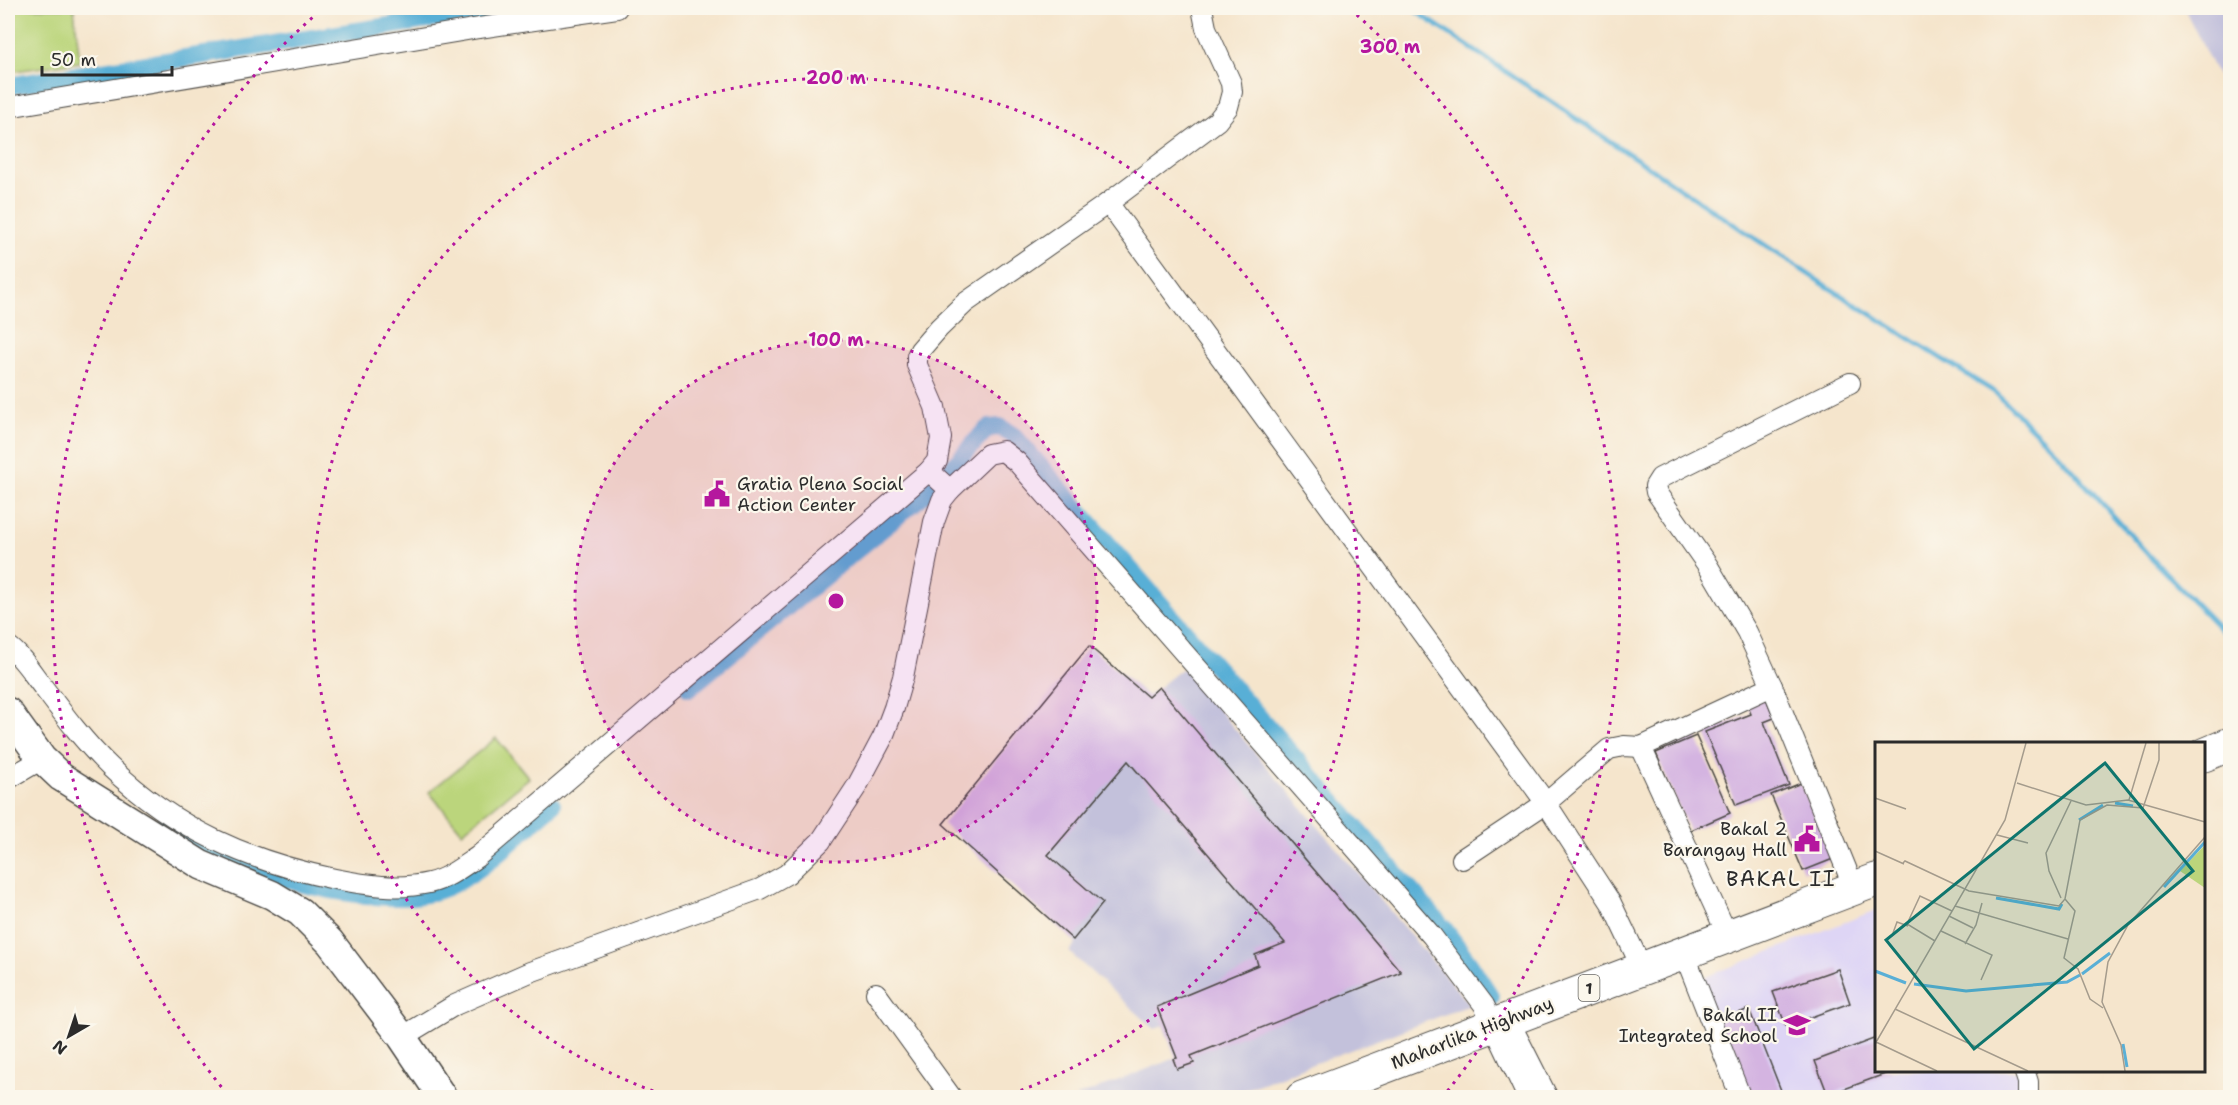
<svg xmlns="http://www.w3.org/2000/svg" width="2238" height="1105" viewBox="0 0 2238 1105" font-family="'Shantell Sans',sans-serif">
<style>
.built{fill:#ded5f5}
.industrial{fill:#c3c1db}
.green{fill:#bbd57b;stroke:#738053;stroke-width:1.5}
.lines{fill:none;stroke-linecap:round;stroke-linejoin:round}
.stream{stroke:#59afd6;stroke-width:5}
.canal{stroke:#59afd6;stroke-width:18}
.building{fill:#d4b4e1}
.street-casing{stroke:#494743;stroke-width:22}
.secondary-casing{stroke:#494743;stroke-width:31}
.highway-casing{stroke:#494743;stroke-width:35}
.street{stroke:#fff;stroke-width:20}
.secondary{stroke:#fff;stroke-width:28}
.highway{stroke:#fff;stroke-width:33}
.ring{fill:none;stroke:#b5179e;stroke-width:3;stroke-dasharray:3 6}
.labels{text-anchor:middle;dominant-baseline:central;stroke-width:4.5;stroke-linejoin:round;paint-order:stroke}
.shield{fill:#fbf7ec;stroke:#696865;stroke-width:1.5}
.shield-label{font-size:16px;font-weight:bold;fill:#2b2b2b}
.poi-label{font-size:18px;fill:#2b2b2b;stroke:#fbf7ec;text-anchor:end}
.street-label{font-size:18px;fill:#2b2b2b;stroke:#fbf7ec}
.quarter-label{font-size:21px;letter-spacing:1.5px;fill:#2b2b2b;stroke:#fbf7ec}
.inset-river{fill:none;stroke:#59afd6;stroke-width:3}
.inset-road{fill:none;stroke:#a49b8c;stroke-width:1.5}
.view{fill:#0f766e;fill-opacity:0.15;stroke:#0f766e;stroke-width:3}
.inset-edge{fill:none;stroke:#2b2b2b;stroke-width:3}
.centre{fill:#b5179e;stroke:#fbf7ec;stroke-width:3}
.ring-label{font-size:18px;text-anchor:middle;font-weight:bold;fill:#b5179e;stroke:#fbf7ec;stroke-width:4.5;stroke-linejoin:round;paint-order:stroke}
</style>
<rect width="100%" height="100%" fill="#fbf7ec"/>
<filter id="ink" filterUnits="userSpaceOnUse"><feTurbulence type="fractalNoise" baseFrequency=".0167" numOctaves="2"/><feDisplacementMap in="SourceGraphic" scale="12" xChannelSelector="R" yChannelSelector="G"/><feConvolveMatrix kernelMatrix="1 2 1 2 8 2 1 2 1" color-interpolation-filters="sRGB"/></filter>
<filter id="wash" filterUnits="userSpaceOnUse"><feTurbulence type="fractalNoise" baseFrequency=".008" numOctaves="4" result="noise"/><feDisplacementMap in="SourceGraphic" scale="24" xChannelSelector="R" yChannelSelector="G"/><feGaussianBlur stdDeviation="1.35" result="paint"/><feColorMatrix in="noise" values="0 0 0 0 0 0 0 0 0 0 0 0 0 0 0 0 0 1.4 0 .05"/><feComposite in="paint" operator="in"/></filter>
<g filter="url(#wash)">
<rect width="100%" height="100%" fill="#f5e5cc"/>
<path class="built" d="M1876,910v160l142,1 2,11 -1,15h-273l-46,-118z"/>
<g class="industrial">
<path d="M2184,8h46v93z"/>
<path d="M1089,646l59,50 35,-28 287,337 -245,92h-150l101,-39 -13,-33 -8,4 -86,-77 7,-9 -3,-3 -130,-116z"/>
</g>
<g class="green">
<path d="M8,8h66l6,54 -72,10z"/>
<path d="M496,738l33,40 -67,54 -33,-40z"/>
</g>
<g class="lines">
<path class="stream" d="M1411,8l409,274 176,111 63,62 93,104 78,80"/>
<g class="canal">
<path d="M8,86l425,-67 97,-11"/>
<path d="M945,476l38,-43 6,-5 11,-1 14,9 431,494 25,34 21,33"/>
<path d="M689,688l244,-201"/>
<path d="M166,822c60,40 119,63 191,72 31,4 60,6 90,-7 40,-18 72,-53 105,-82"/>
</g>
</g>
<g id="blocks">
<g class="building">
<path d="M1089,646l59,51 11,-10 242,285 -210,84 3,7 -17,6 -4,-10 4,-1 -20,-51 101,-42 -3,-10 30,-12 -157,-182 -80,94 55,48 -30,37 -130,-116z"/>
<path d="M1765,696l9,22 -10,4 25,63 -53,20 -31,-73 46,-18 -4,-10z"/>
<path d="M1696,736l34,77 -41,18 -33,-78z"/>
<path d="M1801,783l32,76 -30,12 -32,-76z"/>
<path d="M1838,969l12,34 -64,23 -13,-34z"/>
<path d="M1749,1009l35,89h-35l-31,-77z"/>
<path d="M1876,1038v32l17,1 -65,24 -13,-34z"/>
</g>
</g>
</g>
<g filter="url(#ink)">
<use href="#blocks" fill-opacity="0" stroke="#494743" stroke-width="1.5"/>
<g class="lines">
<g class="street-casing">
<g id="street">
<path d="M8,107l471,-79 138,-20"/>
<path d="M1108,203l438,600 65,100 31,65"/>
<path d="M1850,383l-190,95 -5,8 1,6 52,74 39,66 25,54 82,202"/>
<path d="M929,471l8,-10 4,-23 -6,-31 -18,-42v-9l3,-6 19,-22 26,-25 143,-100 109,-82 11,-14 4,-15 -1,-9 -25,-55 -4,-20"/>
<path d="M8,646c14,10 24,27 35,41 21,28 42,56 67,80 65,62 138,94 225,112 31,6 63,11 94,4 18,-4 33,-16 48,-26l452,-386 21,19 38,-36 15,-3 14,11 415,474 52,69 44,93"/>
<path d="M1641,747l87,189"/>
<path d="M8,779l34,-20"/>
<path d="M1462,859l84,-56 63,-54 15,-3 17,1 131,-61"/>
<path d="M1684,953l57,145"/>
<path d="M876,993l76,105"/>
<path d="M1508,1019l40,79"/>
<path d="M402,1037l53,-32 75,-33 230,-83 27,-15 34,-33 36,-55 26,-49 11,-29 9,-31 31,-155 8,-22 8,-10"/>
<path d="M2024,1070l4,12v16"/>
</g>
</g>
<g class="secondary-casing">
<path id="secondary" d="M8,712l34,47 19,18 140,88 71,30 28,17 30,30 72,95 41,61"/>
</g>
<g class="highway-casing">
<g id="highway">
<path d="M2204,755l26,-11"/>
<path d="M1302,1098l574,-218"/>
</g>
</g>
<use href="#street" class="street"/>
<use href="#secondary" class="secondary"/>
<use href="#highway" class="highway"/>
</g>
</g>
<circle cx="836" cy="601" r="261" fill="#b5179e" fill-opacity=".12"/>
<g class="ring">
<circle cx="836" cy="601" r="261"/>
<path d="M670 1097A523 523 0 1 1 1002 1097"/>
<path d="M227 1094A784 784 0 0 1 322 9M1350 9A784 784 0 0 1 1445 1094"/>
</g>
<defs>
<g id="civic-bare" transform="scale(2.07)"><path d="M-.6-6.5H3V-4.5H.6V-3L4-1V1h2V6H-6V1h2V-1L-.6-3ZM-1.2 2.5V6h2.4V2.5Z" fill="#b5179e" stroke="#fbf7ec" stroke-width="2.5" paint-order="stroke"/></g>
<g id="school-bare" transform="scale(2.07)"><path d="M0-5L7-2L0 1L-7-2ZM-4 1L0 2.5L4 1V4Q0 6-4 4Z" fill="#b5179e" stroke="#fbf7ec" stroke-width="2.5" paint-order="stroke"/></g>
</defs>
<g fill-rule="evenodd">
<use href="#civic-bare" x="717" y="494"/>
<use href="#civic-bare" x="1807" y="839"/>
<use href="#school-bare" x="1797" y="1025"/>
</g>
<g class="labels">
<rect class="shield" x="1578.5" y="975" width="21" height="26" rx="4.5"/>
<g class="shield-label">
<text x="1589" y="988">1</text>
</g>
<g class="poi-label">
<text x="737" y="484" text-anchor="start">Gratia Plena Social<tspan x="737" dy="21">Action Center</tspan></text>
<text x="1787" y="829">Bakal 2<tspan x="1787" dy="21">Barangay Hall</tspan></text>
<text x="1777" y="1015">Bakal II<tspan x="1777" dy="21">Integrated School</tspan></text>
</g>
<g class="street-label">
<text transform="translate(1472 1033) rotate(-21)">Maharlika Highway</text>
</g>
<g class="quarter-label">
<text x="1781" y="879">BAKAL II</text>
</g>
</g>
<g transform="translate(1875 742)">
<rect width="330" height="330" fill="#f5e5cc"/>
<path d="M330,103v43l-25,-17z" fill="#bbd57b"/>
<path class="inset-river" d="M240,61l18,3M204,78l24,-15M289,145l41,-45M121,156l63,11 3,-5M0,229l31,12M207,232l28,-21M39,242l52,7 101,-9 13,-7M248,302l4,23"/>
<path class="inset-road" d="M142,41l69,22 42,-5 77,22M0,56l31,11M254,58l17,-57M122,93l31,8M0,109l29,13M28,121l2,-2 64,30 90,15 6,-7 15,-79 27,-15 36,3 16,-48v-17M186,156l-12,-27 -3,-18 25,-52M190,157l10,12 -11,47 14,11 12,30 13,9M80,164l113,33M74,174l24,12M66,189l51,24 -11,25M18,191l4,-11 11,4M60,199l-28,-17 13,-28 32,15M90,202l11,-19 6,-22M20,267l133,62M1,300l61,29M0,302l130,-224 21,-77M250,329l-4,-26 -19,-43 6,-40 20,-37 77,-88"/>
<path class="view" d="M230,21l88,108 -219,178 -88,-109z"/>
<rect width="330" height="330" class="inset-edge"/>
</g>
<circle cx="836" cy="601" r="9" class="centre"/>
<g class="ring-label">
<text x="1390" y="53">300 m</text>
<text x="836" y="84">200 m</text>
<text x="836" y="346">100 m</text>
</g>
<rect width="2238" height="1105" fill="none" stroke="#fbf7ec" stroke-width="30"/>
<g transform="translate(69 1036) rotate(219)" stroke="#fbf7ec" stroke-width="4.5" paint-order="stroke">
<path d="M0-4.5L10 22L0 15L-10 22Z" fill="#2b2b2b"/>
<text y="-9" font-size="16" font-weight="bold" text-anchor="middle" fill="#2b2b2b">N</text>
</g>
<path d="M42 66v9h130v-9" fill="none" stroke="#2b2b2b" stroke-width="3"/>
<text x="51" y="66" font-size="18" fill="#2b2b2b" stroke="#fbf7ec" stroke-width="4.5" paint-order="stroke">50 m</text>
</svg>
